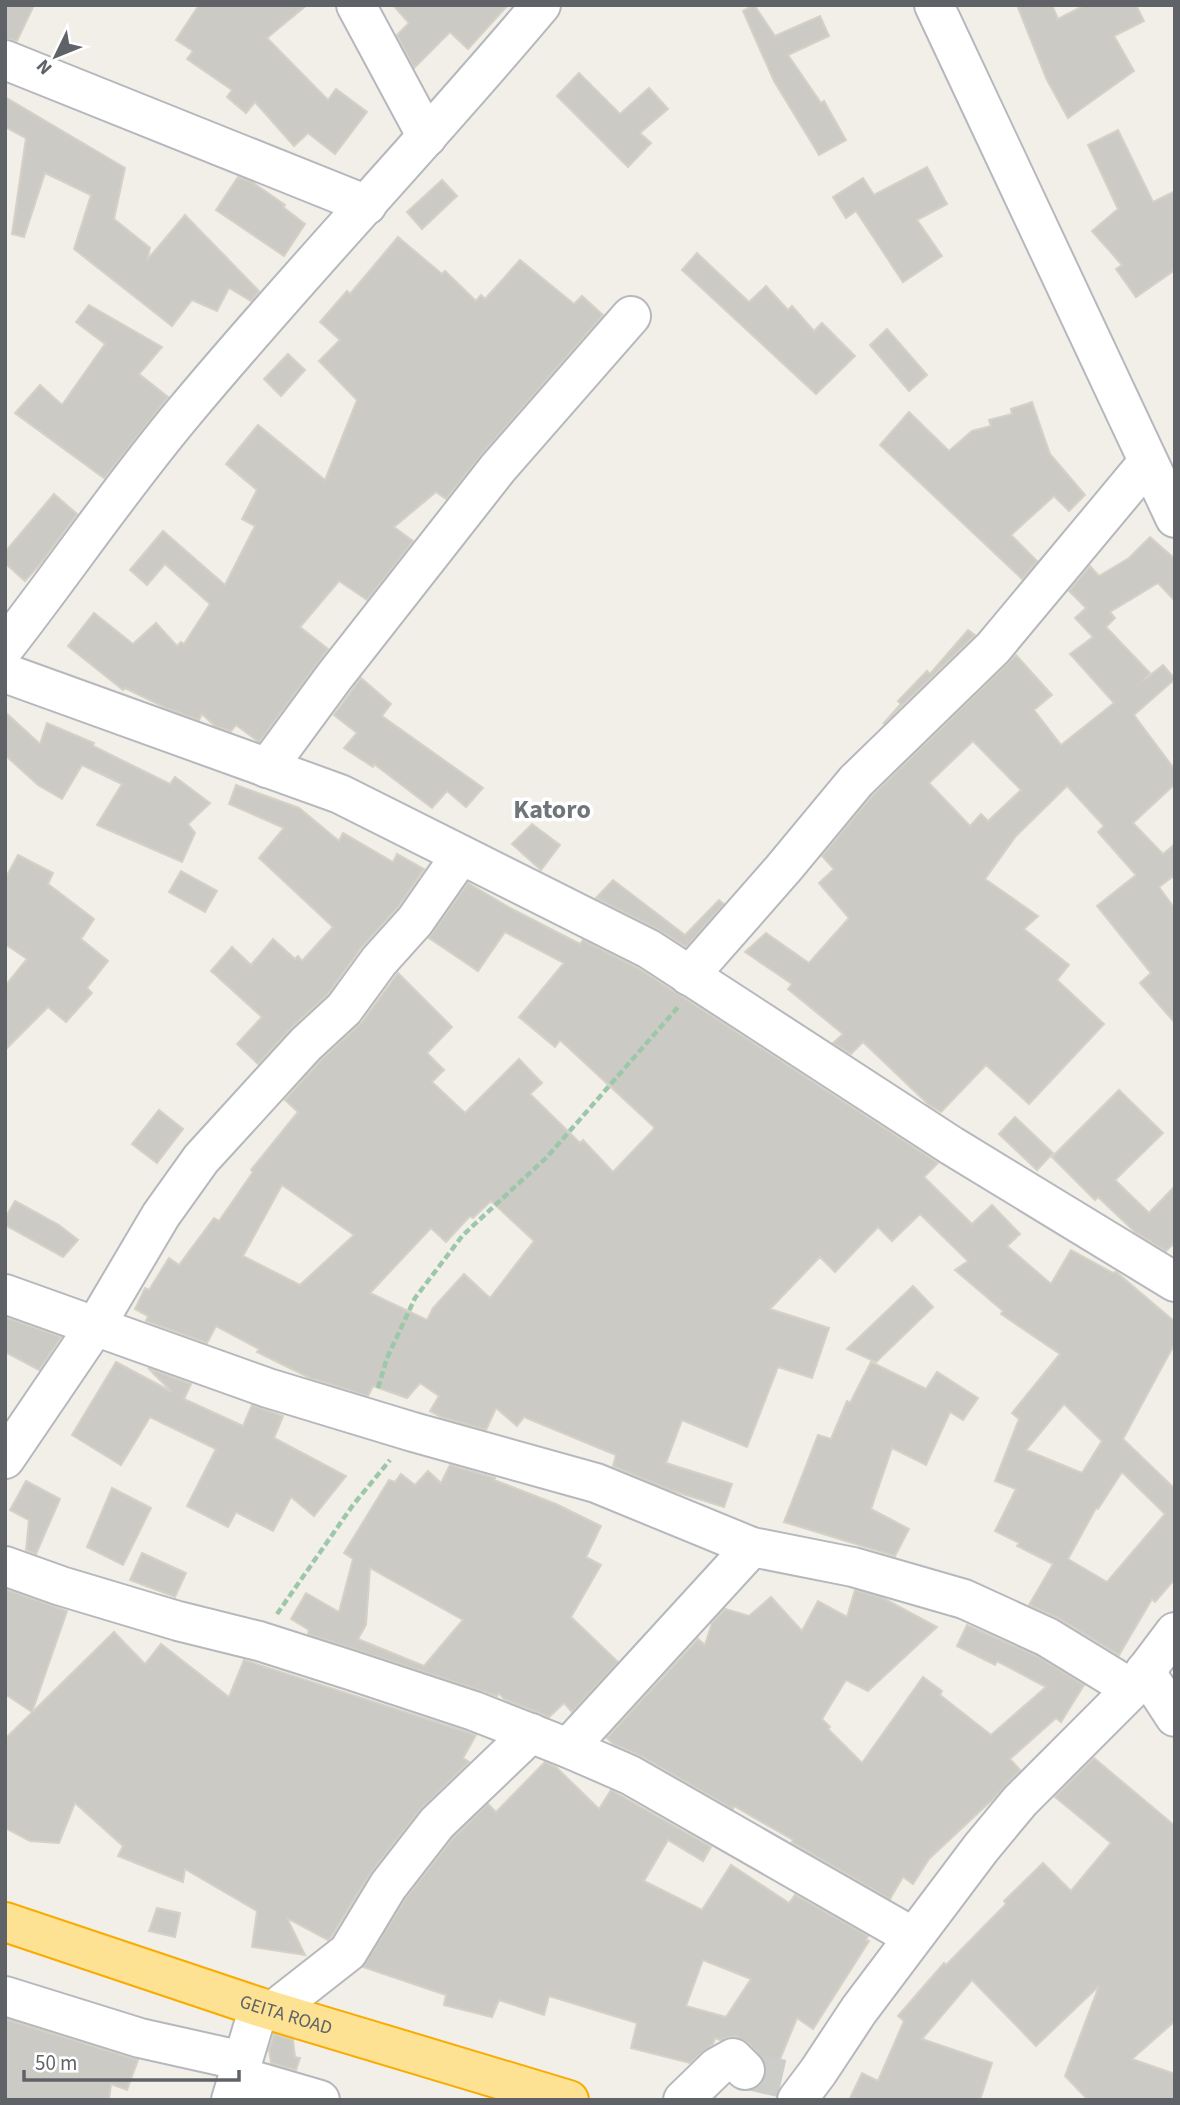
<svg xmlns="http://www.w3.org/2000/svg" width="1180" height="2105" viewBox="0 0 1180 2105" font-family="'Source Sans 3',sans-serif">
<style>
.building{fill:#cccac5;stroke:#d6d1c6;stroke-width:2;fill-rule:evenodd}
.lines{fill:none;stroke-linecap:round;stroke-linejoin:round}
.minor-tunnel{stroke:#ccccc8;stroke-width:38;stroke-dasharray:38 19;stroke-linecap:butt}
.minor-casing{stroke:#b5b8bc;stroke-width:42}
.highway-casing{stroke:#f9ab00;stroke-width:42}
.path{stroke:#9cc7a9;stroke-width:4.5;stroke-dasharray:7 3.5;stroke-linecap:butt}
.minor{stroke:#fff;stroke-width:38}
.highway{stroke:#fde293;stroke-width:38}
.labels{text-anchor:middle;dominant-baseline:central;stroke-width:7;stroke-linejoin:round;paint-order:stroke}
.street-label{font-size:19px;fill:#5f6368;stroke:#fff}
.district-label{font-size:26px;font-weight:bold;fill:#70757a;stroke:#fff}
</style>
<rect width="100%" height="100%" fill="#f1efe8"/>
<g class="building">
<path d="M5,5h29l-17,36 -12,-2z"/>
<path d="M199,5h108l-40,33 61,62 8,-11 31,23 -32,42 -27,-21 -14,13 -39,-44 -9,11 -19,-16 5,-7 -45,-31 6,-8 -17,-11z"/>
<path d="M393,5h115l-40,44 -18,-17 -36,36 -17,-33 12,-12z"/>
<path d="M754,5l21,31 45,-20 9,20 -41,19 33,48 3,-2 22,39 -27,15 -45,-74 -31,-70z"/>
<path d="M1017,5h35l6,14 27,-14h51l8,16 -30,15 20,35 -66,47 -21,-38z"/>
<path d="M579,73l41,41 29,-26 19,21 -28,24 11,10 -23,24 -71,-71z"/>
<path d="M5,97l120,71 -11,51 36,29 -3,12 38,-45 74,76 -8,10 -22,-13 -12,23 -25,-11 -20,26 -98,-77 17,-54 -46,-22 -21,64 -12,-3 14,-96 -21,-11z"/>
<path d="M1118,130l35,72 22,-11v79l-39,27 -20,-28 6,-4 -30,-34 26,-22 -30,-64z"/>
<path d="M927,167l20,37 -30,16 25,36 -39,26 -47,-71 -10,7 -13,-21 30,-19 11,17z"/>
<path d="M238,177l14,5 33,23 -2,2 22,17 -21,32 -68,-46z"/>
<path d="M442,180l15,16 -35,33 -15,-17z"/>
<path d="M398,237l44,37 3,-3 31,30 5,-6 4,4 35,-39 54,44 8,-8 21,19 -121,139 -36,45 -10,-7 -42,35 19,14 -46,59 -28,-19 -39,46 28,22 -69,93 -23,-17 -5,6 -16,-5 -13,-12 -3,6 -33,-12 -41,-20 -2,2 -55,-44 26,-33 39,31 23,-21 21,23 4,-4 3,2 26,-40 -45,-40 -18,21 -17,-15 33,-39 62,54 30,-59 -13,-7 15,-29 -31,-26 32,-39 67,55 32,-80 -38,-39 21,-21 -20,-18 27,-31 3,3z"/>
<path d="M697,253l52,49 17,-16 22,24 4,-4 22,25 8,-8 33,33 -39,38 -134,-124z"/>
<path d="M89,305l73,42 -23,27 29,23 -64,81 -89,-65 25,-28 22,20 43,-61 -29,-22z"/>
<path d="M887,329l40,46 -18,16 -39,-46z"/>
<path d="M288,354l17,16 -24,26 -17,-17z"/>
<path d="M1032,402l18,52 35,41 -16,16 -15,-15 -43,39 26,26 -15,18 -142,-134 29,-33 40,39 23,-20 19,-5 -2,-6 23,-6 -1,-5z"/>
<path d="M54,494l23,20 -37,50 -15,17 -20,-18v-11z"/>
<path d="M1150,537l25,22v42l-17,-18 -48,29 5,6 -9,9 44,46 -7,8 20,-16 12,14 -41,36 41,55v14l-42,39 30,31 12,-10v31l-16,12 16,22v114l-35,-40 11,-10 -54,-67 39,-31 -38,-43 6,-6 -37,-40 -51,50 -31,43 53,37 -14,13 45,36 -12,15 47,44 -75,80 -43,-39 -45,47 -12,-7 -66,-63 -12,12 -18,-11 10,-9 -55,-45 4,-5 -47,-32 21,-19 43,30 40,-45 -30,-35 15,-14 -12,-13 50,-60 144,-141 36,40 -18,15 27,35 53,-42 -44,-49 23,-17 -18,-19 11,-10 -17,-17 21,-25 9,10 30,-18zM973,741l48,49 -33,31 -7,-7 -11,12 -41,-43z"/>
<path d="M968,630l7,5 -92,89 18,-20 -3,-3 29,-30 3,3z"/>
<path d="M361,678l30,26 -9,12 101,72 -17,19 -19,-16 -15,17 -58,-44 -1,3 -29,-19 13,-15 -23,-18z"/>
<path d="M5,712l35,32 7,-21 47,20 -1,3 77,38 5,-7 35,26 -22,21 7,9 -13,29 -85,-37 25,-41 -40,-19 -20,34 -24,-14 -33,-30z"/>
<path d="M236,785l63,23 40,33 4,-8 50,29 4,-8 27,15 -26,38 -37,41 -33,46 -37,34 -33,36 -21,-20 25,-27 -51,-46 21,-24 19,18 22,-26 22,20 3,-3 4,5 31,-34 -74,-69 25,-30 -55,-24z"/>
<path d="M532,824l28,21 -19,25 -29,-26z"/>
<path d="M18,855l35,18 -5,11 46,35 -13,20 27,22 -21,27 5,5 -26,29 -18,-15 -43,43v-64l22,-27 -22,-15v-65z"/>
<path d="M181,871l36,20 -12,21 -36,-20z"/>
<path d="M613,880l72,55 34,-35 5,4 -38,43 -27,-17 -63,-32z"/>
<path d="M468,883l44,26 68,35 3,-4 55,28 300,195 -14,14 48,47 20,-19 28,29 -13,12 44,38 20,-34 42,23 3,-1 59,50v21l-52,96 52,50v90l-20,23 -3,-3 -33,56 -61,-37 -29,-13 24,-41 -36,-18 2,-3 -24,-12 21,-42 -21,-8 24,-62 -7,-6 48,-59 -59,-40 2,-3 -48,-41 13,-9 -48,-47 -28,27 -14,-14 -43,45 -15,-15 -50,52 59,19 -17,50 -34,-11 -31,80 -65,-27 -16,43 66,21 -8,23 -54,-17 -57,-24 3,-11 -92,-38 -7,9 -21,-18 -10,22 -45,-13 -11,-6 9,-15 -19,-13 -13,15 -34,-12 -5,10 -58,-18 -53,-26 2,-3 -43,-23 -9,17 -61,-22 2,-5 -13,-7 10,-21 4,2 20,-32 10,7 35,-47 5,3 34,-49 -2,-2 47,-58 -13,-12 37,-41 40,-37 36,-49 54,54 -25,26 17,17 -12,12 33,31 54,-54 23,24 -12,11 50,49 3,-3 30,32 40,-42 1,-3 -94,-87 -5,7 -36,-30 45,-54 -59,-31 -27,39 -49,-33zM282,1185l72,50 -54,50 -57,-29zM491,1201l43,40 -44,57 -26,-24 -31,34 -6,12 -57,-27 61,-65 15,14 24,-26 3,2zM1064,1404l38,37 -20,32 -56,-23zM1122,1472l43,42 -58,68 -39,-23 28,-51 2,1z"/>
<path d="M1119,1090l44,43 -48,47 34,33 26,-27v56l-9,9 -31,-19 -37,-35 -3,3 -43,-43z"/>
<path d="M159,1110l24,19 -26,34 -25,-19z"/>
<path d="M1015,1117l38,36 -16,17 -38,-36z"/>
<path d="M15,1201l44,24 19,15 -15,17 -58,-32v-7z"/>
<path d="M913,1286l20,21 -57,55 -29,-13z"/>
<path d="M5,1317l56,20 -22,33 -34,-18z"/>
<path d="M116,1362l56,30 -24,-24 43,16 -7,15 59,27 9,-21 31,11 -9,22 72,38 -32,40 -23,-19 -18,34 -37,-19 -8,15 -41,-21 29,-57 -66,-32 -29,48 -49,-30z"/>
<path d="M871,1362l55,27 11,-17 41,26 -15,22 -13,-8 -24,53 -34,-17 -21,61 38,20 -14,27 -111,-34 34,-87 13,4 16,-38 3,2z"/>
<path d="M450,1465l45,13 -1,2 62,24 45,22 -15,31 15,8 -30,52 47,45 -46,50 -8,-9 -15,14 -45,-18 -5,-6 -2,3 -189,-62 1,-4 -18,-11 15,-26 33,19 14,-53 -9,-6 45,-73 6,2 6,-8 14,11 13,-14 13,12zM370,1568l93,52 -39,46 -66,-27 8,-14z"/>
<path d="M26,1481l34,18 -24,55 -10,-4 3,-30 -19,-10z"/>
<path d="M112,1488l39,20 -28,57 -36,-18z"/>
<path d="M142,1553l44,20 -11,24 -45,-17z"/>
<path d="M5,1589l62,22 -35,101 -27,-18z"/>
<path d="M855,1590l28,8 54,29 -69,64 -22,-11 -24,39 8,8 -2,2 34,34 61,-86 19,14 -2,4 51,40 55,-48 -49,-26 -2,4 -38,-19 10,-21 70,31 47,29 -23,37 -5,-4 -46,41 10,11 -26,28 -65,61 -16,25 -10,-7 -13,22 -98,-57 1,-2 -59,-34 -1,3 -92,-53 -28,-12 -6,-6 91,-99 7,6 7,-22 13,-14 24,7 22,-19 31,34 16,-30 29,16z"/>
<path d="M114,1632l31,32 16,-20 68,53 15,-37 223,72 9,3 -13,23 6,4 -49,48 -51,65 -38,62 -3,3 -41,-22 18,37 -53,-8 5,-36 -72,-42 -2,13 -65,-26 5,-10 -48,-43 -16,40 -29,-2 -25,-13v-89z"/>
<path d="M1094,1758l81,68v195l-43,38 43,15v26h-87l-23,-24 34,-90 -63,60 -64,-66 -50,59 70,24 -12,37h-131l13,-27 16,8 26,-60 -6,-5 46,-53 2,2 60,-61 -2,-3 39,-38 28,28 40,-48 -56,-46z"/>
<path d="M545,1762l11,5 43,42 12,-19 100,57 -8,14 -35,-21 -24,41 58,29 29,-45 58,38 6,-8 73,41 -2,4 3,1 -56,88 -16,-11 -19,46 -16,-6 -14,-15 -13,-7 -15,4 -5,-2 -2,6 -23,19 -59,-15 6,-25 -88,-27 -5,19 -45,-15 -7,17 -48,-12 2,-10 -83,-28 43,-69 47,-60 35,-34 8,8zM703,1960l48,19 -25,38 -40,-11z"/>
<path d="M157,1908l23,5 -5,24 -26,-6z"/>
<path d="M5,2019l133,41 -11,30 -16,-6 -2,16h-104z"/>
<path d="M274,2034l19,6 2,17 5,1 -4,12 -25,-7 -2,-13z"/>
</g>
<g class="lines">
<path class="minor-tunnel" d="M745,2070l39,9"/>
<g class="minor-casing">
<g id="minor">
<path d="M356,5l71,132"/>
<path d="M934,5l241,513"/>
<path d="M5,60l362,145"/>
<path d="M5,647c61,-78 116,-160 180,-236 115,-138 240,-268 356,-406"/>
<path d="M5,673l335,121 309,155 303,197 223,136"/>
<path d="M267,768l67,-91 164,-209 133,-152"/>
<path d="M689,976l94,-107 73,-88 137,-133 155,-186"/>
<path d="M5,1294l263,94 145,44 183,51 156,64 101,20 111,32 83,38 85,52"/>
<path d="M5,1459l91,-134 65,-110 40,-56 105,-115 38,-35 35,-48 36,-40 46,-66"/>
<path d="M5,1566l56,20 117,35 81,20 91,29 124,41 94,37 62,27 283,162"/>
<path d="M1145,1671l30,46"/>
<path d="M568,1748l184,-201"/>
<path d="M5,1996l135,42 103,23"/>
<path d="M274,2010l74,-58 40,-66 49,-63 94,-90"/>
<path d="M238,2076l82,24"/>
<path d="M231,2100l28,-93"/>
<path d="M683,2100l34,-33 16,-9 12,12"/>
<path d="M797,2100l21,-28 41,-62 122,-162 39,-47 112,-112 43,-57"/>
</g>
</g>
<g class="highway-casing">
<g id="highway">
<path id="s1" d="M5,1922l254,85 310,93"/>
</g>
</g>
<g class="path">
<path d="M378,1388l9,-30 28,-60 48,-63 84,-78 132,-151"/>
<path d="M277,1614l76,-109 37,-45"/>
</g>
<use href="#minor" class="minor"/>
<use href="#highway" class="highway"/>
</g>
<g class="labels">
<g class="street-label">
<text stroke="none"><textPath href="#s1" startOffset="296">GEITA ROAD</textPath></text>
</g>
<g class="district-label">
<text x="552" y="809">Katoro</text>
</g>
</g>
<rect width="1180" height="2105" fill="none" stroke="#5f6368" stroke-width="14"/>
<g transform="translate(56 56) rotate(227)" stroke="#ffffff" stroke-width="5" paint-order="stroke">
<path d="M0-5L12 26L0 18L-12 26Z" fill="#5f6368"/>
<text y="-10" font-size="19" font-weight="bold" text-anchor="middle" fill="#5f6368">N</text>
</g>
<path d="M24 2070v10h215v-10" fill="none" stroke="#5f6368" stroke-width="3.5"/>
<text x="35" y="2070" font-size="21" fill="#5f6368" stroke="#ffffff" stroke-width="5" paint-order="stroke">50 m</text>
</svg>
